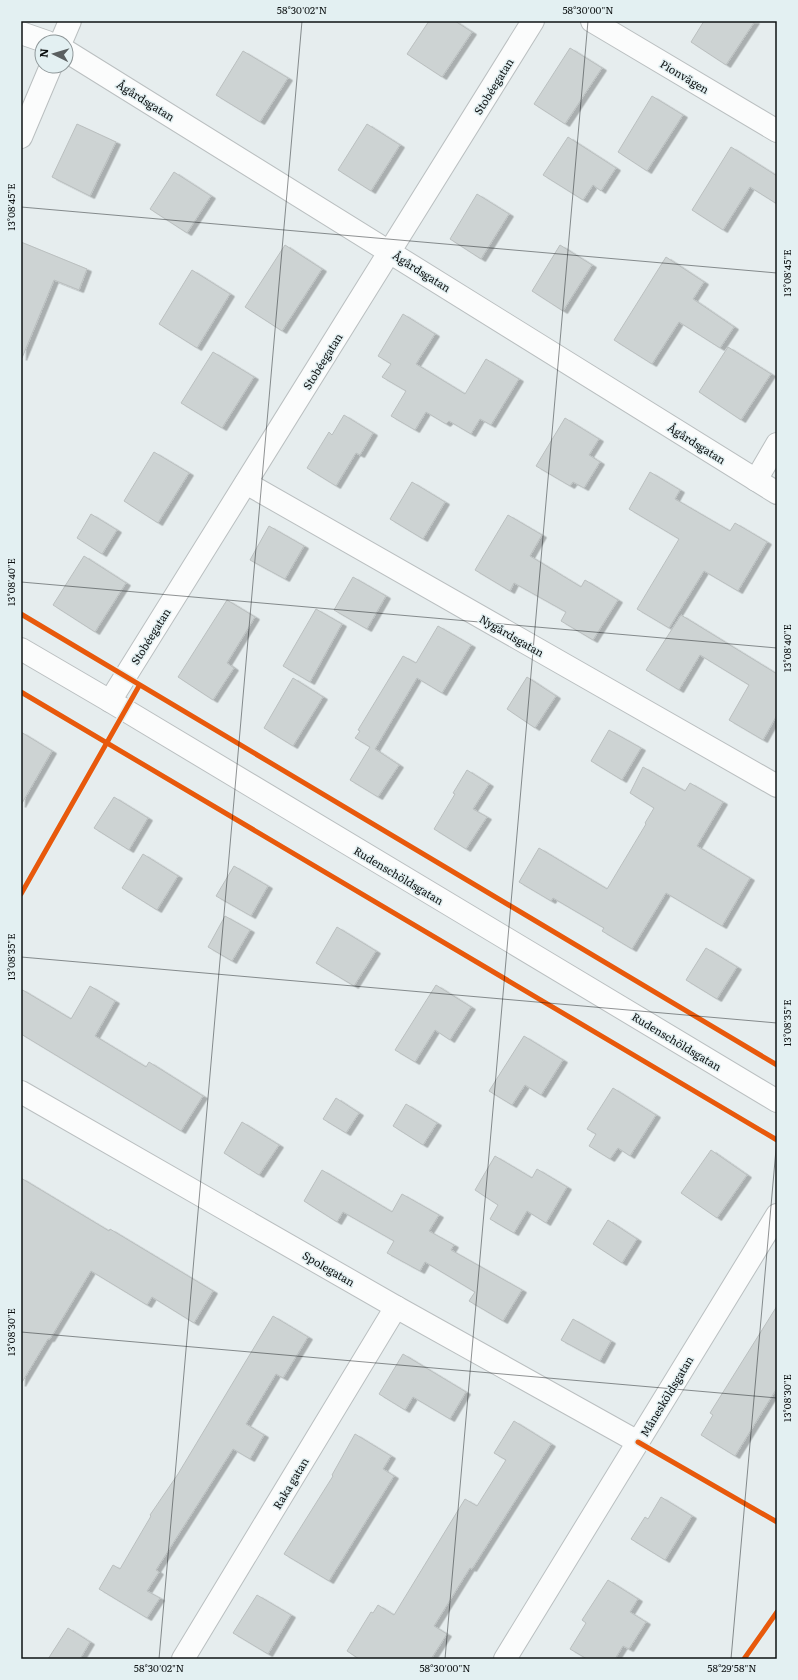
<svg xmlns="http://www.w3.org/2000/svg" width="798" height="1680" viewBox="0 0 798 1680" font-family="Literata,serif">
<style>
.building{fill:#cdd3d3;stroke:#babfbf;filter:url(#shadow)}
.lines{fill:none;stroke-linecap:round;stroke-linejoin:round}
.minor-casing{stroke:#babfc0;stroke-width:24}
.tertiary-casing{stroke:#babfc0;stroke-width:24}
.minor{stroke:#fbfcfc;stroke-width:22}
.tertiary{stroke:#fbfcfc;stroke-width:22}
.cycleway-casing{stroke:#e3f0f2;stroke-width:8}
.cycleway{stroke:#e8590c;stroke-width:5}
.ticks{fill:none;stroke:#0e1213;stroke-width:1;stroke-opacity:0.45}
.labels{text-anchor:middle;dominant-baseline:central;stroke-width:3;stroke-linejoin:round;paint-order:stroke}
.street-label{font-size:11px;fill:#0e1213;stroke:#e3f0f2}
.neatline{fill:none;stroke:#0e1213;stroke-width:1.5}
.ticks-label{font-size:10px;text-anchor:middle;fill:#0e1213}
</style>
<defs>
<filter id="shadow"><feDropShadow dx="4.5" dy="2.5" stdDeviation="0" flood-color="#0004"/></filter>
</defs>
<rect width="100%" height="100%" fill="#e6edee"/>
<g class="building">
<path d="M429,21h26l17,11 -30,45 -35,-23z"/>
<path d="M704,21h51l-29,44 -35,-23z"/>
<path d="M570,48l32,20 -37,56 -31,-20z"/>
<path d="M243,51l45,27 -28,44 -44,-27z"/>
<path d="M652,96l31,19 -36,56 -29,-19z"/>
<path d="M77,124l39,18 -26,54 -38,-19z"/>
<path d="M367,124l33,21 -29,46 -33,-21z"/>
<path d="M568,137l48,31 -15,23 -8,-6 -10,15 -40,-25z"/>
<path d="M731,147l46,29v28l-27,-17 -27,43 -31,-20z"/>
<path d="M174,172l37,24 -24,37 -37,-24z"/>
<path d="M477,194l32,20 -28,45 -31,-20z"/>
<path d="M21,242l66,27 -8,21 -25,-10 -32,78z"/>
<path d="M285,245l37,24 -40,62 -37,-24z"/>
<path d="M560,245l32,20 -29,46 -31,-20z"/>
<path d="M666,257l38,25 -11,17 41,28 -14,21 -41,-26 -27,42 -38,-24z"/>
<path d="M192,270l38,24 -33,54 -38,-24z"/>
<path d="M403,314l32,20 -19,30 49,30 21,-35 33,20 -28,46 -11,-6 -9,15 -22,-13 -3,3 -20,-12 -11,18 -24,-14 15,-25 -24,-14 9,-13 -13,-8z"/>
<path d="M728,347l43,27 -30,46 -42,-28z"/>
<path d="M213,352l41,25 -32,51 -41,-25z"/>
<path d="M344,415l29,18 -13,22 -4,-2 -20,33 -29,-18 22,-36 3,3z"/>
<path d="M565,418l34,21 -10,16 11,7 -16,26 -11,-6 -3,4 -34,-20z"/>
<path d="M154,452l35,21 -31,50 -34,-22z"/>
<path d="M650,472l30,18 -5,9 55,32 5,-8 32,19 -29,49 -34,-20 -35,57 -32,-19 42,-70 -50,-30z"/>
<path d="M412,482l33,20 -22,37 -33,-20z"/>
<path d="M91,514l26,16 -15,24 -25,-16z"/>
<path d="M508,515l34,20 -12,21 51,31 4,-7 33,20 -25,40 -32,-19 5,-9 -52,-29 -4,8 -35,-21z"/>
<path d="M269,526l35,20 -19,33 -35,-19z"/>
<path d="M84,556l42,27 -31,49 -42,-27z"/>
<path d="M353,577l33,19 -19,33 -33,-19z"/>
<path d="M227,600l28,17 -28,46 7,5 -21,32 -35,-23z"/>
<path d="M316,609l26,15 -32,58 -27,-16z"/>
<path d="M681,615l96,59v41l-14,25 -34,-20 20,-35 -49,-30 -21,35 -33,-20z"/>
<path d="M438,626l33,19 -29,48 -25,-15 -42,71 24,16 -21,32 -28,-17 20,-33 -15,-9 5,-7 -2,-1 45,-74 13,7z"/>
<path d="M527,677l29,19 -21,32 -28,-19z"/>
<path d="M293,678l30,19 -30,49 -29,-18z"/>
<path d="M609,730l32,18 -19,32 -31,-19z"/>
<path d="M21,732l31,19 -31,54z"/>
<path d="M643,767l42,24 5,-8 33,19 -26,44 53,32 -28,48 -56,-33 -34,56 -30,-18 2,-3 -51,-30 -2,3 -32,-19 20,-34 68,41 39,-65 -1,-1 9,-15 -24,-15z"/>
<path d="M467,770l22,14 -16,25 14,8 -21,32 -32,-20 21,-35 -2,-1z"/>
<path d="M114,797l34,21 -19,32 -35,-22z"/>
<path d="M143,854l35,22 -21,34 -35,-22z"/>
<path d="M234,866l34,20 -17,30 -35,-20z"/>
<path d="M225,916l25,14 -18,31 -24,-14z"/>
<path d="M337,927l39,24 -22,35 -38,-23z"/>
<path d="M706,948l31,19 -20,32 -31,-19z"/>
<path d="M436,985l35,22 -21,33 -15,-10 -20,32 -20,-12z"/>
<path d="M90,986l25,15 -20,35 51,31 3,-5 54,34 -22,35 -160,-97v-45l50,30z"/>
<path d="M524,1036l39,24 -22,35 -16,-10 -13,20 -23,-14z"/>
<path d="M613,1088l43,27 -26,41 -12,-8 -8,11 -21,-13 7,-12 -9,-5z"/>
<path d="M336,1098l23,15 -13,20 -23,-14z"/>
<path d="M406,1104l31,19 -14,22 -30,-19z"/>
<path d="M242,1122l37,23 -20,30 -35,-22z"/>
<path d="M711,1150l36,25 -30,43 -36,-25z"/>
<path d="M495,1156l37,22 5,-9 30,18 -21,36 -19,-12 -13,22 -24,-14 8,-14 -23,-15z"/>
<path d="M322,1170l70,42 10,-18 37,21 -10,16 25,14 -3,5 71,40 -19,31 -34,-20 6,-9 -50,-30 -5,9 -33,-18 7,-12 -51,-29 -6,10 -33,-21z"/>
<path d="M21,1178l88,53 1,-2 103,62 -19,32 -42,-26 -5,8 -56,-34 -41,68h-2l-27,45z"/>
<path d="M608,1220l29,19 -15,24 -29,-19z"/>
<path d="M777,1306v82l-42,68 -34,-21 12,-20 -3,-2z"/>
<path d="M273,1316l35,21 -25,41 -7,-4 -30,50 18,11 -14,24 -17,-10 -77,121 3,2 -12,19 13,7 -13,20 -48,-29 14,-24 7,4 31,-53 -1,-1 28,-41z"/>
<path d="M573,1319l38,22 -11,20 -39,-21z"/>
<path d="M403,1354l63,38 -16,27 -37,-22 -8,13 -26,-16z"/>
<path d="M514,1421l37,23 -79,125 -2,-1 -36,58 13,8 -16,25h-72l-12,-8 24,-39 2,1 5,-8 16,10 71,-116 12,7 29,-46 -12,-7z"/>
<path d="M355,1434l36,22 -8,13 11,7 -65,105 -45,-27 49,-78 -1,-1z"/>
<path d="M661,1497l31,19 -27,44 -34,-21 14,-22 3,2z"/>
<path d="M608,1580l30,19 -8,13 16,10 -17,27 -6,-3 -8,13h-28l-17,-10 16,-26 -4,-3z"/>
<path d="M257,1595l34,20 -23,39 -35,-21z"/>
<path d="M68,1628l22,14 -10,17h-32z"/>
</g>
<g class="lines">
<g class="minor-casing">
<g id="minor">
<path d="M592,21l185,110"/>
<path d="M21,33l26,9"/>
<path d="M61,42l9,-21"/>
<path d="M66,51l711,442"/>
<path d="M21,137l30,-71"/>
<path d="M756,480l21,-36"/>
<path d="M246,483l531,303"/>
<path d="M110,701l423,-680"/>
<path d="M21,1092l375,215 242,135"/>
<path d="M183,1659l213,-352"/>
<path d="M505,1659l272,-444"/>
</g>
</g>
<g class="tertiary-casing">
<path id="tertiary" d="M21,649l89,52 667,400"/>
</g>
<use href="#minor" class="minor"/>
<use href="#tertiary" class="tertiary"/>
<g class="cycleway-casing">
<g id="cycleway">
<path d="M21,614l756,451"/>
<path d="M21,692l756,448"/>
<path d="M21,894l118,-208"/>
<path d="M638,1442l139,80"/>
<path d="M744,1659l33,-47"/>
</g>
</g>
<use href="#cycleway" class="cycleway"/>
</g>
<path class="ticks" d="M21,207l756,66M21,582l756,66M21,957l756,66M21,1332l756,66M159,1659l143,-1638M445,1659l143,-1638M731,1659l46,-521"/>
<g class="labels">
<g class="street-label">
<text transform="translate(685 76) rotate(31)">Pionvägen</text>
<text transform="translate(493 86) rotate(-58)">Stobéegatan</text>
<text transform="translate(146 100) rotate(32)">Ågårdsgatan</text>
<text transform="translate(422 271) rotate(32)">Ågårdsgatan</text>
<text transform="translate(322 361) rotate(-58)">Stobéegatan</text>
<text transform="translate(697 443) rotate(32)">Ågårdsgatan</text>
<text transform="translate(512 635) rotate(30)">Nygårdsgatan</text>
<text transform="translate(150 636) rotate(-58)">Stobéegatan</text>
<text transform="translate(399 875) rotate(31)">Rudenschöldsgatan</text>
<text transform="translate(677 1041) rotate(31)">Rudenschöldsgatan</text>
<text transform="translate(329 1268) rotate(30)">Spolegatan</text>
<text transform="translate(666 1396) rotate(-59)">Månesköldsgatan</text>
<text transform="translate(290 1483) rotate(-59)">Raka gatan</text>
</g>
</g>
<rect width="798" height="1680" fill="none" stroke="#e3f0f2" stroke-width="44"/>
<g transform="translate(54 54) rotate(275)"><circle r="19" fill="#e3f0f2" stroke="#8e9799"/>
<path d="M0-3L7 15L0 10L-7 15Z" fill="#5a5f60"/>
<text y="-6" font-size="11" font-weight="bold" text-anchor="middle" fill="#0e1213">N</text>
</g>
<rect x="22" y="22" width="754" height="1636" class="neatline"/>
<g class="ticks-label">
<text x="302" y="14">58°30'02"N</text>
<text x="588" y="14">58°30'00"N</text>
<text transform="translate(11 207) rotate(-90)" y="4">13°08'45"E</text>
<text transform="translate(787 273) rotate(-90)" y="4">13°08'45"E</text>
<text transform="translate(11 582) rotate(-90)" y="4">13°08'40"E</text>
<text transform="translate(787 648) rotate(-90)" y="4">13°08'40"E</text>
<text transform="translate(11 957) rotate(-90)" y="4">13°08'35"E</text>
<text transform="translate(787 1023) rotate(-90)" y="4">13°08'35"E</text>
<text transform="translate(11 1332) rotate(-90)" y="4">13°08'30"E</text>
<text transform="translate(787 1398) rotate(-90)" y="4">13°08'30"E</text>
<text x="159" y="1672">58°30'02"N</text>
<text x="445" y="1672">58°30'00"N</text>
<text x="732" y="1672">58°29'58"N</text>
</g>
</svg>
